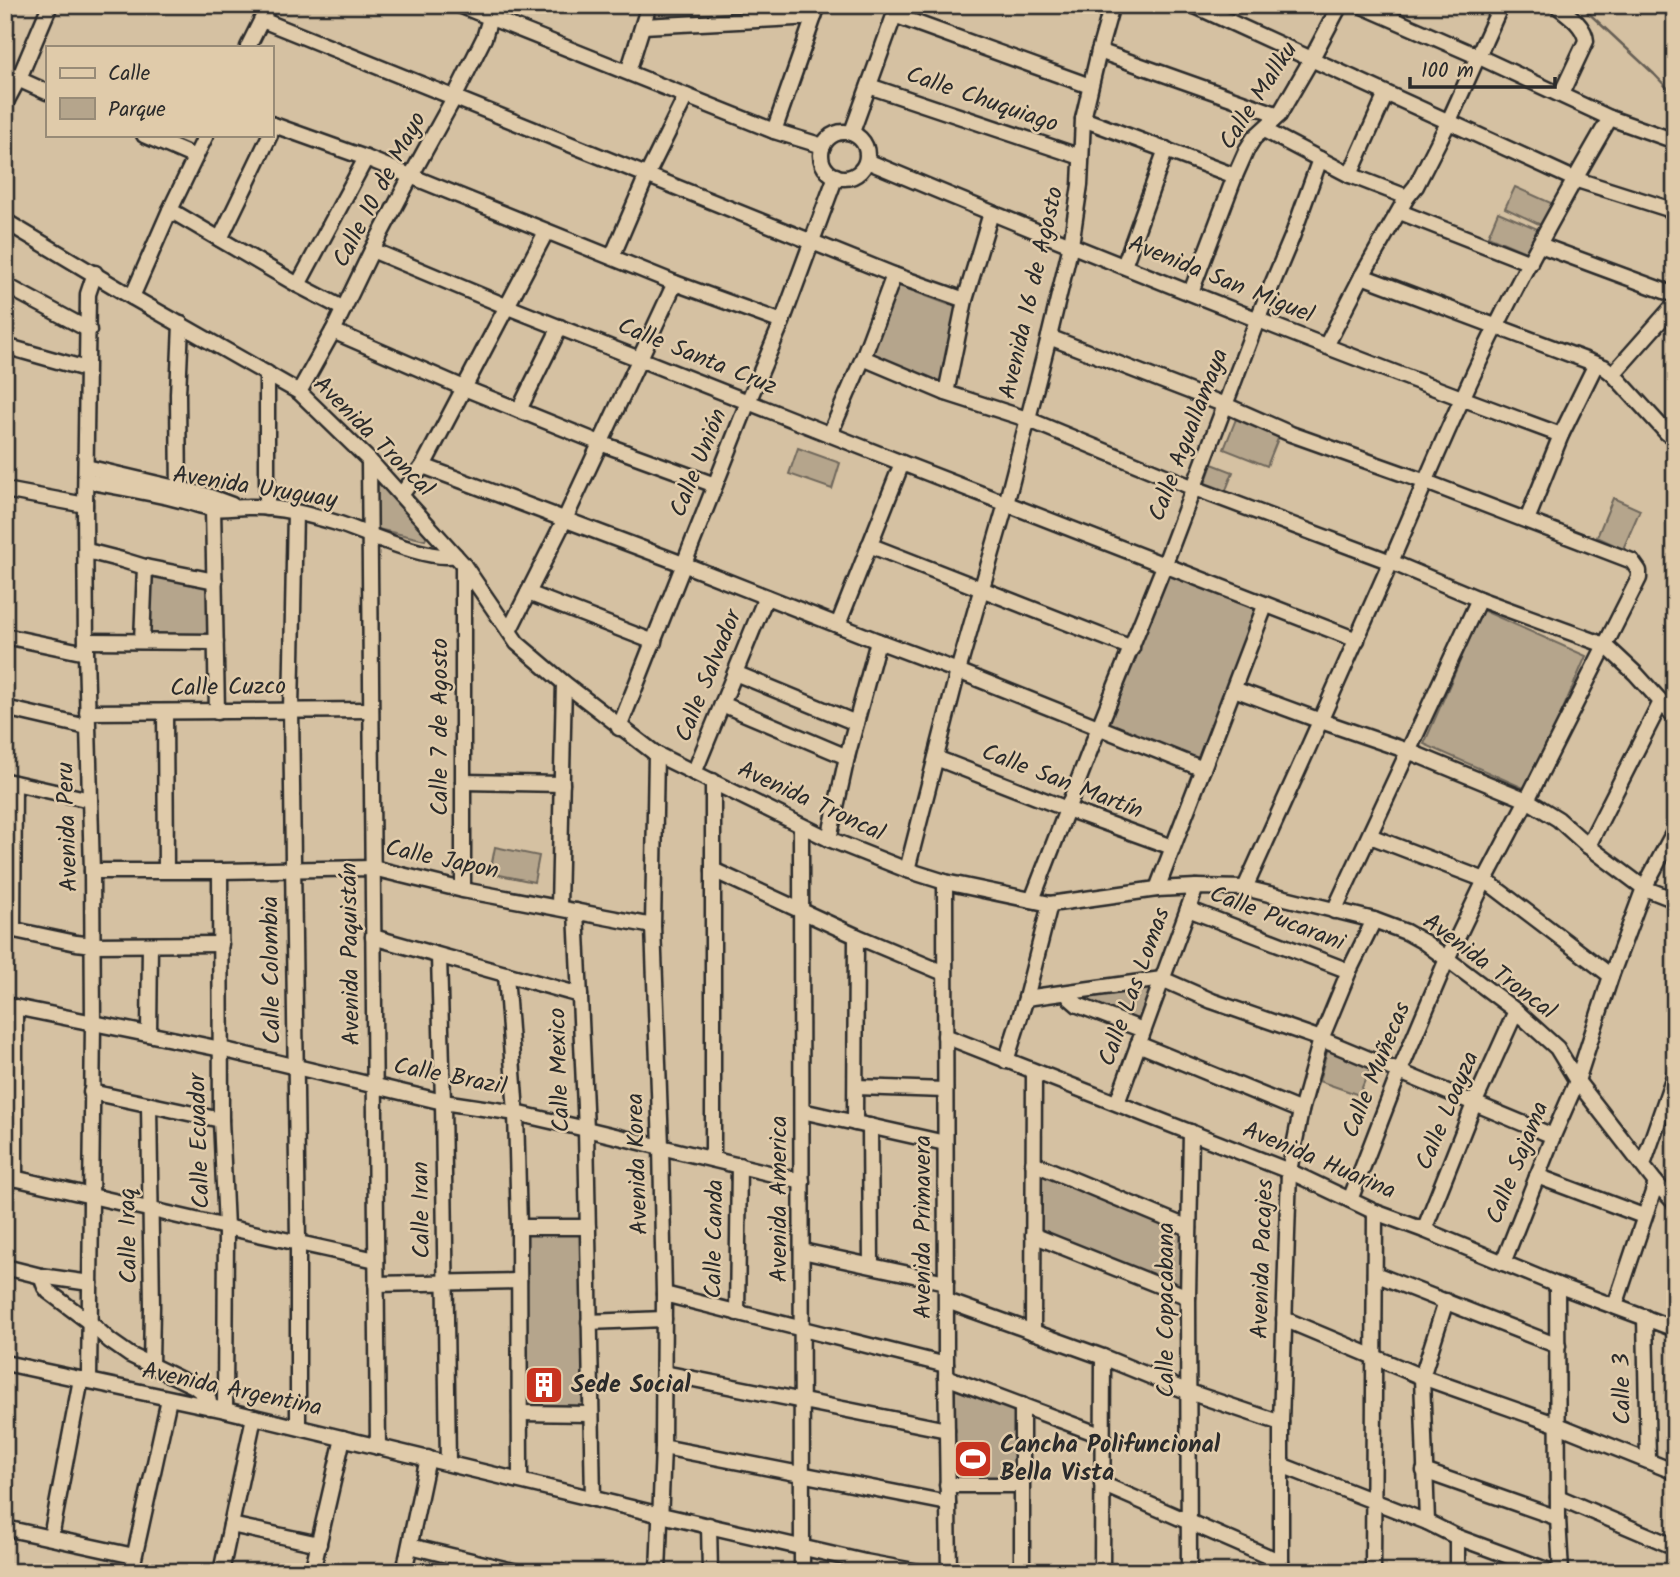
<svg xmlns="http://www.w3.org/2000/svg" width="1680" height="1577" viewBox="0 0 1680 1577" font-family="Kalam,sans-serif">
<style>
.green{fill:#b5a58c;stroke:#70685c;stroke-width:2}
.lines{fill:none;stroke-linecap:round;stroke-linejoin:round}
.stream{stroke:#665f54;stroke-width:2.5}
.minor-casing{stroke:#2b2b2b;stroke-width:19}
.minor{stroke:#e0cbaa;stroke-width:14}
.labels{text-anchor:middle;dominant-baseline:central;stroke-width:5;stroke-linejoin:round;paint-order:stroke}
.street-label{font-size:24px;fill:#2b2b2b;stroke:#e0cbaa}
.poi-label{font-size:24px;font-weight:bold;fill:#2b2b2b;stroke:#e0cbaa;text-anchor:start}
</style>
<rect width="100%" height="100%" fill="#d5c1a2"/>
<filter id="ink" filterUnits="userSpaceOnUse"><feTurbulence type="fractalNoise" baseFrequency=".0143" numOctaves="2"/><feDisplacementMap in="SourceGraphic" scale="14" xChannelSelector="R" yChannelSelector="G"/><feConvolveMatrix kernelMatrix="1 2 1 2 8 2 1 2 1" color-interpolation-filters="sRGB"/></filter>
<g filter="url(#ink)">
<g class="green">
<path d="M1515,187l38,17 -10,22 -38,-18z"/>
<path d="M1498,212l42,18 -10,24 -42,-18z"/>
<path d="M894,284l64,24 -17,76 -73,-28z"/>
<path d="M1236,419l43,17 -12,30 -43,-17z"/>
<path d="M798,448l42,15 -8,26 -43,-15z"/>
<path d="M1212,464l21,8 -9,23 -20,-8z"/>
<path d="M380,483l47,53 -2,4 -47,-11 -2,-43z"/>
<path d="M1613,498l27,12 -17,39 -26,-12z"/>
<path d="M1166,572l94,35 -59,156 -93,-36z"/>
<path d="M150,574l61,13 1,51h-63z"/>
<path d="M1482,610l104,46 -58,134 -104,-46z"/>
<path d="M495,847l44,9 -5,26 -44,-9z"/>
<path d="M1151,987l-11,33 -68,-24z"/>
<path d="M1328,1048l43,17 -12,30 -40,-14z"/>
<path d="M1040,1172l145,58 -2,59 -146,-58z"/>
<path d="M525,1233h57v175l-56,-1z"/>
<path d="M955,1387l64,22 -3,73h-61z"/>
</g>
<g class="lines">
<path class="stream" d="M1580,5l74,69 21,22"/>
<g class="minor-casing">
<g id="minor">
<path d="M459,5l315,126 49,15"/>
<path d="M1193,5l381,174 101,32"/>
<path d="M1556,5c12,9 29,21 30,36l-25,53"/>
<path d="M894,15l196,71"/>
<path d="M262,20l632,255 71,25"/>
<path d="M643,26l171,-9"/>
<path d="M248,47l21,-42"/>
<path d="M1099,51l180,64"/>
<path d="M628,72l21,-67"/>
<path d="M18,79l29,13"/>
<path d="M869,86l212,71"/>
<path d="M5,104l15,-28 30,-71"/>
<path d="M1610,118l65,23"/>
<path d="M1083,119l152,57"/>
<path d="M271,124l95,34 309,125 107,39"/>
<path d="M1264,130l86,45 57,22"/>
<path d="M774,131l44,-126"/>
<circle cx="844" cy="155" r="23"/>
<path d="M852,132l46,-127"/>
<path d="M144,135l51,22"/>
<path d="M867,161c229,96 460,188 694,274"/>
<path d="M1350,175l36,-81"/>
<path d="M170,210l128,75 46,24"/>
<path d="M1400,212l130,51"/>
<path d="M5,221l127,76 167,95 70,68 94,104 54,79 47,40 92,71 173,85 78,31 38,12 105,22 107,-15 39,-2 49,1 129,32 32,12 18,10 23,17 69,52 41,37 20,33 79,102 19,20"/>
<path d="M220,239l50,-104"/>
<path d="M1540,245l135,50"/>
<path d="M372,250l136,57 394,156 455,177"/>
<path d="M612,257l35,-82 39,-79"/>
<path d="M1124,266l42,-117"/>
<path d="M1362,276l242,91 9,7 54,59 8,3"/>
<path d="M5,285l84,45"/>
<path d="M298,285l68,-127"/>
<path d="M1191,292l44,-116 12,-27 7,-11 25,-23 32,-55 29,-55"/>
<path d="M132,297l38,-87 36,-75"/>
<path d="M333,331l131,57 136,55 115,42"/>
<path d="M1049,337l176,68 66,29 135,48 206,79 7,10v7l-112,222 -42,80 -38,79 -48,114 -49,127"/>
<path d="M5,346l81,23"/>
<path d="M1326,346l36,-70 45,-79 9,-11 32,-63 53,-118"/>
<path d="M863,358l83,35 81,26 167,69 197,74 88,37 126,46 31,29 39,43"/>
<path d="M1613,374l62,-70"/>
<path d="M299,392l34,-61 39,-81 39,-74 43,-78 30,-60 10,-33"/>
<path d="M946,393l19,-93 26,-87"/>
<path d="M519,410l41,-83"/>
<path d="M830,434l33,-76 31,-83"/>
<path d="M369,460l9,987"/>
<path d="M423,466l260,98 195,77 80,30 245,98"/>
<path d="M86,467l119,28 27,10"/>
<path d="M86,481c31,6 63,11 94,19 10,2 21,6 31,8 13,2 24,-1 37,-1 30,-1 62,8 89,16 28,9 92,39 118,32"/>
<path d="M5,490l80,15"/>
<path d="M401,495l22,-29 123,-234"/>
<path d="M179,499l-1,-105 3,-70"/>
<path d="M213,508l4,204"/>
<path d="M267,508v-135"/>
<path d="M295,512l-4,198 7,532v185"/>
<path d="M1527,520l34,-85 35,-71"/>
<path d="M869,545l263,103"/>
<path d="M87,551l35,9 23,7 70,14"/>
<path d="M463,564v326"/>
<path d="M528,593l126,49"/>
<path d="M838,625l64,-162"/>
<path d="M509,631l56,-112 110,-236"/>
<path d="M5,636l81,17"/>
<path d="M87,641l129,1"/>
<path d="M142,641l3,-74"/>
<path d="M735,673l121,50"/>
<path d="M1234,689l87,32 87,30 119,49 31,19 30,27 56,42 31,12"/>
<path d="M722,704l125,53"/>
<path d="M5,708l82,19"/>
<path d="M87,712l284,-2"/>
<path d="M165,712l1,158"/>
<path d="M619,728l129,-326 34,-80 54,-146"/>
<path d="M656,754l-3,172 8,220 3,148 -1,153 -5,125"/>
<path d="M936,758l131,51 105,38"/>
<path d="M694,773l72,-176"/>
<path d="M6,781l84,19"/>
<path d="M713,781v378"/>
<path d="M463,782l99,2"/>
<path d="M801,826l1,746"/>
<path d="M1370,836l115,44 126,96"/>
<path d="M829,839l18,-82 31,-116"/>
<path d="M1588,846l73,-144"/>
<path d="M713,870l143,66 88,37"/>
<path d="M907,870l51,-199 48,-167 43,-167 22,-92 9,-60 3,-66 16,-68 13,-46"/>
<path d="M92,871h128l153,-3 90,22 190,36"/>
<path d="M220,871l1,249 5,107 -1,183"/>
<path d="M945,882l1,483 3,207"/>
<path d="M1245,888c49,-108 97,-215 145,-324 24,-55 47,-111 72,-165 43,-96 95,-190 148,-281l-133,-62 -117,-51"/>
<path d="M1157,889l108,-283"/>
<path d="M1032,900l67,-173 65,-161 94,-248 34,-81 28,-78"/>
<path d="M559,907l5,-224"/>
<path d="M1188,909l161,62"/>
<path d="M576,911l10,218 7,370"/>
<path d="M1334,911l145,-312"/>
<path d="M5,928l71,15 17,2 128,-1"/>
<path d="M13,930l1,-147"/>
<path d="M373,937l207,58"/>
<path d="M439,956l4,146 5,361"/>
<path d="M506,974l10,139 3,114 1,253"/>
<path d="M1067,993l3,5 8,7 65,25"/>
<path d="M1026,998l136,-19 50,22 109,38 232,97"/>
<path d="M5,1005l216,44 222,53 73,11 70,16 216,52"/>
<path d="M15,1007v172"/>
<path d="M149,1034l1,-89"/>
<path d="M945,1036l344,135 86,41 49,18 133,55 118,44"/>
<path d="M1138,1044l163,67"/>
<path d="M1006,1061l20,-63 24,-94"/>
<path d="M856,1087l89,3"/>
<path d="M91,1092l130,28"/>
<path d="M1117,1103l79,-216"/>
<path d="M149,1105l3,201 -1,60"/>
<path d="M802,1111l143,32"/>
<path d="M855,1123l1,-187"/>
<path d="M870,1126l1,139"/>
<path d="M1033,1163l156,65"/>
<path d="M1643,1165l32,-92"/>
<path d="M5,1176l221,51 150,33"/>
<path d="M1537,1176l106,40"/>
<path d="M519,1227h69"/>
<path d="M1424,1230l50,-126 42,-93"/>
<path d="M1033,1235l155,62"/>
<path d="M802,1251l144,31"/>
<path d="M1503,1263l50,-127 24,-55 34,-105 33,-88 31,-58"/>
<path d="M5,1267l36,9 49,7"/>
<path d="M1375,1274l183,72"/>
<path d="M41,1276l4,11 4,5 40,30 21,19 20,14 64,31 14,11 2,10"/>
<path d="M376,1284l143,-3"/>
<path d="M1557,1285l1,233 3,54"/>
<path d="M664,1294l282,71"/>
<path d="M947,1301l156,56 86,35 92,31"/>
<path d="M1615,1306l41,-123"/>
<path d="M737,1313l2,-148"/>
<path d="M1645,1317l3,143"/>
<path d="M1284,1319l138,58 136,48 117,47"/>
<path d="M589,1322l75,-3"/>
<path d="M1033,1332l1,-260"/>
<path d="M5,1363l220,47 436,105 204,47 54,10"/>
<path d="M664,1373l283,57"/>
<path d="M946,1377l157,59"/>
<path d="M89,1381l4,-358 -1,-152 -6,-218 -1,-148 3,-211 7,-21"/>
<path d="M520,1413l70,1"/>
<path d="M663,1447l285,56"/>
<path d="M1281,1465l146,57 30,15 95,35"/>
<path d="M1424,1471l134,47"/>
<path d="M1102,1484l179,78"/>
<path d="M947,1485h74"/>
<path d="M1558,1497l117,50"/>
<path d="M1427,1522l-5,-145 24,-76"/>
<path d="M231,1525l88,19"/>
<path d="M709,1525l1,47"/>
<path d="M5,1528l129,28"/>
<path d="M51,1537l30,-158"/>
<path d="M410,1546l107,26"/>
<path d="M131,1572l38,-173"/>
<path d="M221,1572l33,-155"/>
<path d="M312,1572l31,-134"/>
<path d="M404,1572l24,-114"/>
<path d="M1022,1572v-167"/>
<path d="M1102,1572l1,-215"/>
<path d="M1189,1572l-1,-275 3,-165"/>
<path d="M1281,1572v-149l8,-252 12,-60 20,-72 28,-68 25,-51"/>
<path d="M1373,1572l2,-360"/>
<path d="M1457,1572v-35"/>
</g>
</g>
<use href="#minor" class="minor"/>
</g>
</g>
<defs>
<g id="building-square" transform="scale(2.0125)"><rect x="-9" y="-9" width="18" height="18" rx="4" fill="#c8321e" stroke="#e0cbaa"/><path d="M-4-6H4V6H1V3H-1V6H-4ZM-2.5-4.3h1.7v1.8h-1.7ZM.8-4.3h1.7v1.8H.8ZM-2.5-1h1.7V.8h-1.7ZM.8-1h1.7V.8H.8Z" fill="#fff"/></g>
<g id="stadium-square" transform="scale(2.0125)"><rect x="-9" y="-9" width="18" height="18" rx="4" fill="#c8321e" stroke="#e0cbaa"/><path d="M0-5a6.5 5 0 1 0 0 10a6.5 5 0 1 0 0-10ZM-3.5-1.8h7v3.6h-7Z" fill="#fff"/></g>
</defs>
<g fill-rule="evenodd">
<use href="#building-square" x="544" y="1385"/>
<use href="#stadium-square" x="973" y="1459"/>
</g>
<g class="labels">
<g class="street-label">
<text transform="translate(1259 96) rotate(-57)">Calle Mallku</text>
<text transform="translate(982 100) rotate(19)">Calle Chuquiago</text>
<text transform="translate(380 190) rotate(-62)">Calle 10 de Mayo</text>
<text transform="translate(1221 280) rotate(22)">Avenida San Miguel</text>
<text transform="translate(1032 293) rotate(-77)">Avenida 16 de Agosto</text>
<text transform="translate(697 357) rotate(22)">Calle Santa Cruz</text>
<text transform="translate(1189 435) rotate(-69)">Calle Aguallamaya</text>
<text transform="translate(373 437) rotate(45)">Avenida Troncal</text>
<text transform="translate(699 463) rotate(-68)">Calle Unión</text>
<text transform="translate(255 488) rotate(9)">Avenida Uruguay</text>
<text transform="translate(709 676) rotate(-68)">Calle Salvador</text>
<text transform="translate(228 688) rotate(-1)">Calle Cuzco</text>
<text transform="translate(440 727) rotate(-90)">Calle 7 de Agosto</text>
<text transform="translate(1062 782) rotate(21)">Calle San Martín</text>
<text transform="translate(811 802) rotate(25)">Avenida Troncal</text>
<text transform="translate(68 827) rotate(-92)">Avenida Peru</text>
<text transform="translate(442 860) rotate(12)">Calle Japon</text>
<text transform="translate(1277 919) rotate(21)">Calle Pucarani</text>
<text transform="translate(351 954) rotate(-91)">Avenida Paquistán</text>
<text transform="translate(1489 967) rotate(37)">Avenida Troncal</text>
<text transform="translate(272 970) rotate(-91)">Calle Colombia</text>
<text transform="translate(1135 987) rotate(-70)">Calle Las Lomas</text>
<text transform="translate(560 1070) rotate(-92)">Calle Mexico</text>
<text transform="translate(1377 1070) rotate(-68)">Calle Muñecas</text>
<text transform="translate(450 1077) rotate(11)">Calle Brazil</text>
<text transform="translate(1448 1111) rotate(-67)">Calle Loayza</text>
<text transform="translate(200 1141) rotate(-92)">Calle Ecuador</text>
<text transform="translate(1319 1161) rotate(23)">Avenida Huarina</text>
<text transform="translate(1518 1163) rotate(-68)">Calle Sajama</text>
<text transform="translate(638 1164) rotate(-92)">Avenida Korea</text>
<text transform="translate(779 1199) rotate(-90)">Avenida America</text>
<text transform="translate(422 1210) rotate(-91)">Calle Iran</text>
<text transform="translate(923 1227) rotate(-90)">Avenida Primavera</text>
<text transform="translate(129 1236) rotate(-91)">Calle Iraq</text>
<text transform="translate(715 1239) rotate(-89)">Calle Canda</text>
<text transform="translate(1263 1259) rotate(-88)">Avenida Pacajes</text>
<text transform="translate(1166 1310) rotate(-90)">Calle Copacabana</text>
<text transform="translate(1623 1389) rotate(-91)">Calle 3</text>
<text transform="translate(232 1390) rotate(12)">Avenida Argentina</text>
</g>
<g class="poi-label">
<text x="571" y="1385">Sede Social</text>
<text x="1000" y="1445">Cancha Polifuncional<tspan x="1000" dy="28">Bella Vista</tspan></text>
</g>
</g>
<rect width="1680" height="1577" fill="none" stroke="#e0cbaa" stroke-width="28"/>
<rect x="14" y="14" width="1652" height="1549" fill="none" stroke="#2b2b2b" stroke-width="2.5" filter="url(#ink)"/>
<rect x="46" y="46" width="228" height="91" fill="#e0cbaa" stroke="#988b77" stroke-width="2"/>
<rect x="60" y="68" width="35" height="10" fill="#e0cbaa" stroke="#988b77" stroke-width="2"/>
<text x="108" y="80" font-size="21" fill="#2b2b2b">Calle</text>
<rect x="60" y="98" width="35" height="21" fill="#b5a58c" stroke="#988b77" stroke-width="2"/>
<text x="108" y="116" font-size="21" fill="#2b2b2b">Parque</text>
<path d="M1410 77v10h145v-10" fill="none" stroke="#2b2b2b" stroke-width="3.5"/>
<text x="1421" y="77" font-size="21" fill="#2b2b2b" stroke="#e0cbaa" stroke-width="5" paint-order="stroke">100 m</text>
</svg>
